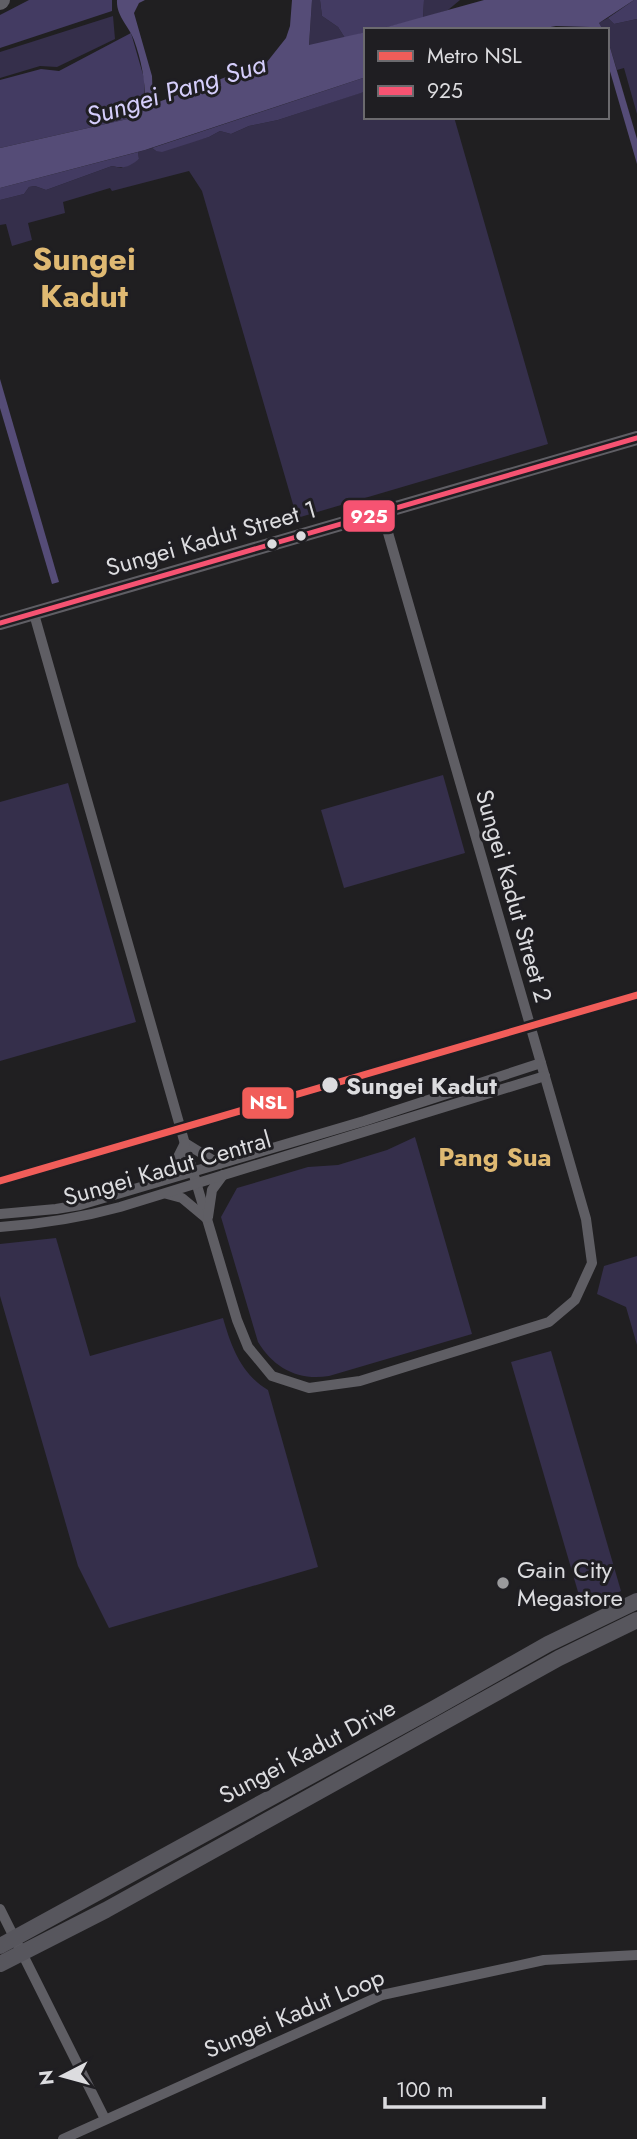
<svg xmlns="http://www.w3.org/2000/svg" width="637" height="2139" viewBox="0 0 637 2139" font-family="Jost,sans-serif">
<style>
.green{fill:#352f4b}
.forest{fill:#433b62}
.water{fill:#554c77}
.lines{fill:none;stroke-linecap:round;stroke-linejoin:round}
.minor{stroke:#5f5e64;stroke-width:10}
.tertiary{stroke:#5f5e64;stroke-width:14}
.secondary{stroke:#57565d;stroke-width:16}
.primary{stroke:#605f66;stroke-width:18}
.bus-1-casing{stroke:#1f1e22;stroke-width:10}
.bus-1{stroke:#f65372;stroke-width:5}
.metro-1-casing{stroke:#1f1e22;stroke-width:12}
.metro-1{stroke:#f15d59;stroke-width:7}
.bus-dot{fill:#dcdcdf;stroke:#1f1e22;stroke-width:2.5}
.poi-dot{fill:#9a9a9c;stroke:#1f1e22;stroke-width:2.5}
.labels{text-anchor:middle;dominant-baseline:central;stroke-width:6;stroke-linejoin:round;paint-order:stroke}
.street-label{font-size:24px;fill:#dcdcdf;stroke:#1f1e22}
.stop-label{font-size:24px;font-weight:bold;fill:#dcdcdf;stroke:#1f1e22;text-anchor:start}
.poi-label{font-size:24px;fill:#dcdcdf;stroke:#1f1e22;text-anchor:start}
.water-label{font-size:26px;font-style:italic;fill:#d5cefb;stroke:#1f1e22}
.neighbourhood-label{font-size:26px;font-weight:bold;fill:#dfb972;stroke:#1f1e22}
.district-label{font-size:32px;font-weight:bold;fill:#dfb972;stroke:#1f1e22}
.line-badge{stroke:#1f1e22;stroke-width:2.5}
.badge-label{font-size:19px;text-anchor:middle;font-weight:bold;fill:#fff}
</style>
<rect width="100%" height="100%" fill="#201f21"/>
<g class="green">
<path d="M312,0h8l2,16 16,11 7,11 -36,8z"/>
<path d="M424,0h36l-12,10 -25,8z"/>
<path d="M113,16l2,23 -58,28 -17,-1 -40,12v-26z"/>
<path d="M608,18l6,6 23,-5v95l-13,-46 -7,2 -10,-33v-7h-4l-4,-7z"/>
<path d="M366,91v26h88l94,327 -251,74 -95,-327 -13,-20 -77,20 -2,-3 -47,14 2,11 -37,10 4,17 -20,6 -6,-22 -6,1v-25l24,-6 5,-7 6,-1 11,4 66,-24 9,2 18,-9 -1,-7 14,-4 4,3 53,-14 11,-6 11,3 18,-8 29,-6z"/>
<path d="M443,775l22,78 -121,35 -23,-78z"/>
<path d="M68,783l68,239 -136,39v-259z"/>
<path d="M415,1137l57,197 -143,42c-31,5 -55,-8 -71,-34l-37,-125 16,-29 71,-21 30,-2 49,-15z"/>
<path d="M56,1238l34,118 133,-38c8,28 18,56 45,72l50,177 -209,61 -31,-62 -78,-270v-52z"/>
<path d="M637,1256v89l-11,-38 -29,-13 7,-28z"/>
<path d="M551,1351l70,240 -38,18 -72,-247z"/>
</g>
<g class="forest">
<path d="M29,0h83v11l-112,37v-33z"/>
<path d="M320,0h104l-1,18 -47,12h-10v2l-21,6 -7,-11 -16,-11z"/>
<path d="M634,0h3v19l-23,5 -6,-6z"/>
<path d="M131,33l13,45 1,29 -13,11 -132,30v-68l41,-11 18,2z"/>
<path d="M366,77v14l-5,2 -83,27 -29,6 -18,8 -11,-3 -11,6 -47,15 -6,-1 -4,-3z"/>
<path d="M138,152l1,7c-10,8 -15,10 -27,7l-66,24 -11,-4 -6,1 -5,7 -24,6v-12z"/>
</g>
<g class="water">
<path d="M117,0h28l-6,3 -5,10 18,63 1,28 114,-42 19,-24 4,-12 2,-26h20l-3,45 57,-13v45l-221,73 -145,38v-40l132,-30 13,-11c1,-22 -3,-45 -11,-67 -5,-14 -18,-24 -17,-40z"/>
<path d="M484,0h150l-35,23 4,7h-9l-4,-3 -34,-1 -22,4h-158z"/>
<path d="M607,37l30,102v25l-30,-103z"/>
<path d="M0,379l59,203 -7,2 -52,-176z"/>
</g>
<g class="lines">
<g class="minor">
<path d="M34,614l159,558 44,148 11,27 24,29 37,12 51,-7 189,-59 26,-22 17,-37 -6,-44 -204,-707"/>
<path d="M185,1143l34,21"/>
<path d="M159,1181l16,-18 10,-20"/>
<path d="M167,1194l15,4 24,20"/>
<path d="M0,1214l56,-5 24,-4 284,-84 177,-58"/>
<path d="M208,1217l4,-27 11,-15"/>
<path d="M0,1227c41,-3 80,-9 120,-20l425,-131"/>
<path d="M0,1909l105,210"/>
<path d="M63,2139l319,-144 162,-35 93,-5"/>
</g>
<path class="tertiary" d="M0,623l637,-185"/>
<g class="secondary">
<path d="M0,1946l433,-237 115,-65 89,-43"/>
<path d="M0,1964l106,-54 453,-252 78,-38"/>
</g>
<path class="primary" d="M0,1l1,-1"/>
<g class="bus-1-casing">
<path id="bus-1" d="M0,623l637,-185"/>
</g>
<use href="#bus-1" class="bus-1"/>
<g class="metro-1-casing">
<path id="metro-1" d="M0,1181l637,-186"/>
</g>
<use href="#metro-1" class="metro-1"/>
</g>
<g class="bus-dot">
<circle cx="301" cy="536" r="6"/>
<circle cx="272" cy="544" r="6"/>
<circle cx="330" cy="1085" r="9"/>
</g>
<circle class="poi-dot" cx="503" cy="1583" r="7"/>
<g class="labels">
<g class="street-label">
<text transform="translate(211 538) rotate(-16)">Sungei Kadut Street 1</text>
<text transform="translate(514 896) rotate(74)">Sungei Kadut Street 2</text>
<text transform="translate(167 1168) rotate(-16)">Sungei Kadut Central</text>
<text transform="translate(307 1751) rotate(-28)">Sungei Kadut Drive</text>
<text transform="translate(294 2013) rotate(-23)">Sungei Kadut Loop</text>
</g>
<g class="stop-label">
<text x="346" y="1085">Sungei Kadut</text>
</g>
<g class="poi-label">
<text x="517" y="1569">Gain City<tspan x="517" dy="28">Megastore</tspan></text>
</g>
<g class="water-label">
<text transform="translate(176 90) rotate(-17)">Sungei Pang Sua</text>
</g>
<g class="neighbourhood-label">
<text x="495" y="1157">Pang Sua</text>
</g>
<g class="district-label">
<text x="84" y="259">Sungei<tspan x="84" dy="37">Kadut</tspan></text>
</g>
</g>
<g class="line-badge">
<rect x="342" y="499" width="54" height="34" rx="7" fill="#f65372"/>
<rect x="241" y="1086" width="54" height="34" rx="7" fill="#f15d59"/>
</g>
<g class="badge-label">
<text x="369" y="523">925</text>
<text x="268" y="1109">NSL</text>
</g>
<rect x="364" y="28" width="245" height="91" fill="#1f1e22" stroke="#6b6a6e" stroke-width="2"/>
<rect x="378" y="51" width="35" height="10" fill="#f15d59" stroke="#6b6a6e" stroke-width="2"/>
<text x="427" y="63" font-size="21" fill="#dcdcdf">Metro NSL</text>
<rect x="378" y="86" width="35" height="10" fill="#f65372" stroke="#6b6a6e" stroke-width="2"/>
<text x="427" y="98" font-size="21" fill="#dcdcdf">925</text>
<g transform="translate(63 2076) rotate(264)" stroke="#1f1e22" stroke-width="5" paint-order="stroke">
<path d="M0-5L12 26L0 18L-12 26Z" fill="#dcdcdf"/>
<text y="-10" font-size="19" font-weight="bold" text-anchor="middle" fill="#dcdcdf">N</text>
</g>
<path d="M385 2097v10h159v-10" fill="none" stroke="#dcdcdf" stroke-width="3.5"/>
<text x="396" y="2097" font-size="21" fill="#dcdcdf" stroke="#1f1e22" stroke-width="5" paint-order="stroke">100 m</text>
</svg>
